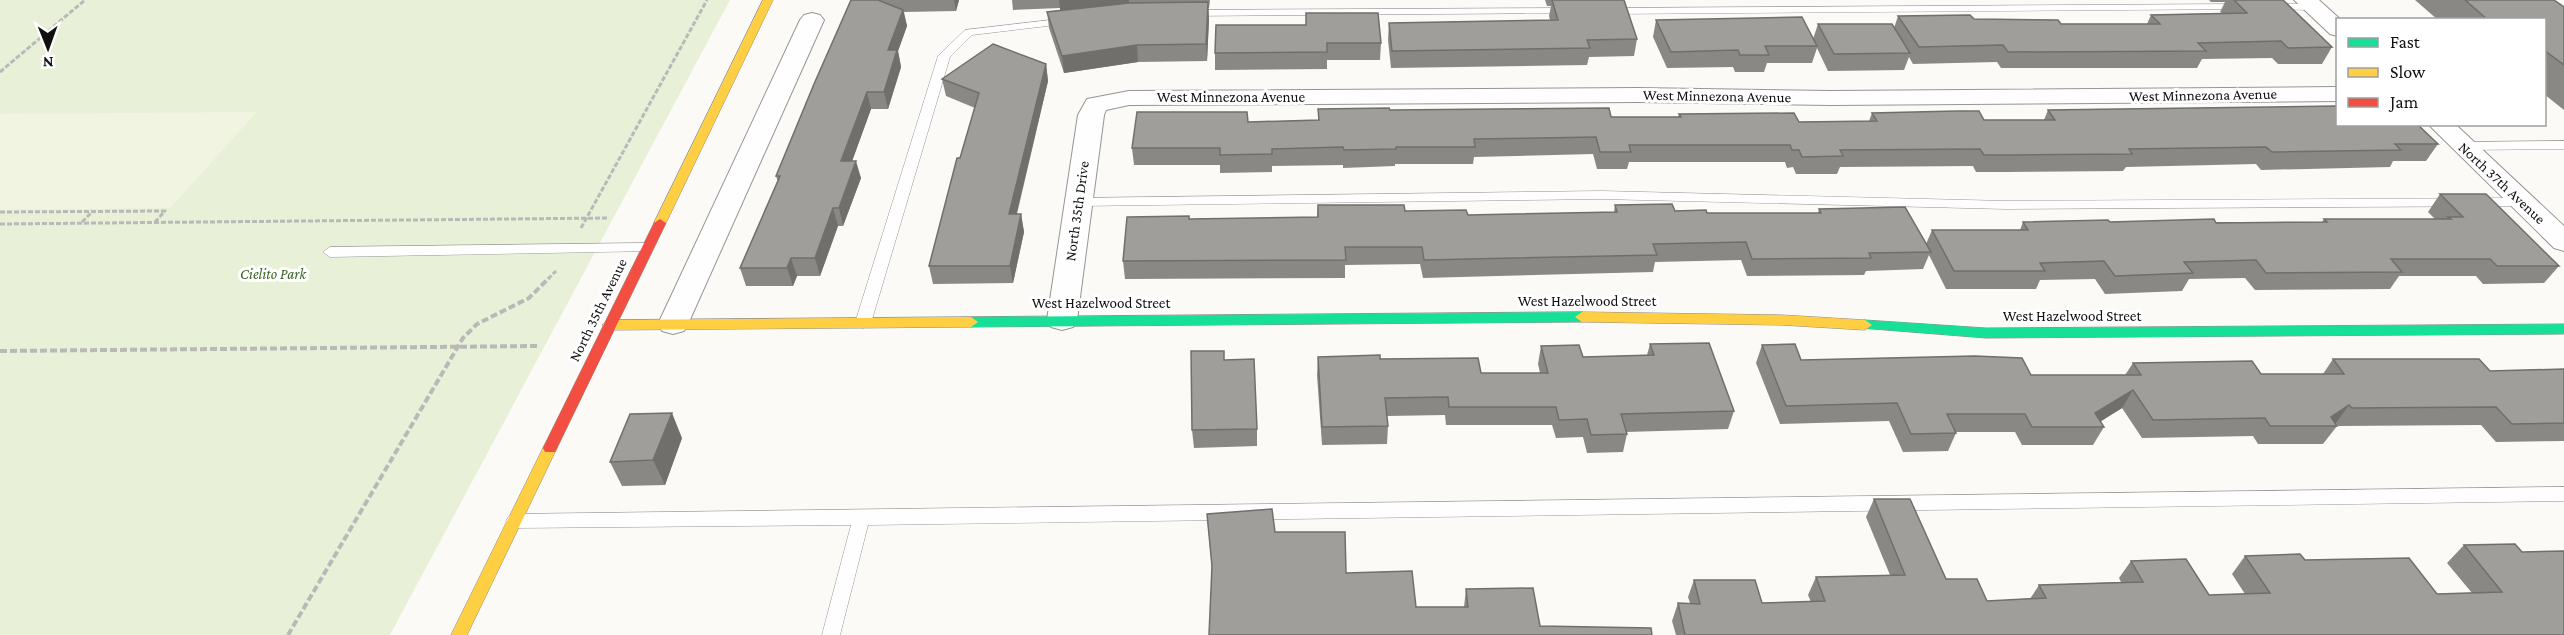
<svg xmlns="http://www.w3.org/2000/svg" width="2564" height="635" viewBox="0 0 2564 635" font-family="'Crimson Pro',serif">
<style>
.green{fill:#e9f0d8}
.pitch{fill:#f1f4e1}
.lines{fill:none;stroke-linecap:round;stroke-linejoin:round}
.lane-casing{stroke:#969594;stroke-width:1}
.street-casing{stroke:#969594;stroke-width:2}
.fast-casing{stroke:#8d8c8a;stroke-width:1}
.slow-casing{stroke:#8d8c8a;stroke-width:1}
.jam-casing{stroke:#8d8c8a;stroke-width:1}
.path-far1{stroke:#b9b9b8;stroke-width:3;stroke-dasharray:5 2;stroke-linecap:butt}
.path{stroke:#b9b9b8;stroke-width:4;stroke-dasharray:7 3;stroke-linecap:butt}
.lane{fill:#fffefe;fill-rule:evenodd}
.street{fill:#fffefe;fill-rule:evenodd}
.fast{fill:#16e098;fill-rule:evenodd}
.slow{fill:#ffcf43;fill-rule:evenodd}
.jam{fill:#f24e42;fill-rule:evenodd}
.wall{fill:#8a8885}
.shaded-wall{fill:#706f6c}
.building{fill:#a09e9b;stroke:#706f6c;stroke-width:1.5}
.labels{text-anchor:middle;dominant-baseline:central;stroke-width:6;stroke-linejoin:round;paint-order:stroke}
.street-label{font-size:15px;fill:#101010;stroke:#fff}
.park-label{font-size:15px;font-style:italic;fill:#396523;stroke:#fff}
</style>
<rect width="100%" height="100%" fill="#fcfaf6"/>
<path class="green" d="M0,0h730l-340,635h-390z"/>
<path class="pitch" d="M257,112l-87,96 -170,2v-96z"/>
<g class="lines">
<g class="lane-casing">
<g id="lane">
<path d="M2241,4l4,1v4l-637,5 -6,-3 6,-3z"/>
<path d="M2271,4h42l6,3 -6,3 -46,-1v-4z"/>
<path d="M1569,8l6,3 -2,2 -385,3 -6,-3 6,-3z"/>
<path d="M1068,18l6,3 -2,2 -100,12 -22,22 -79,266 -8,5 -5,-1 -3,-4 83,-267 27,-26z"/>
<path d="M2564,141v8l-101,1 -7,-4 7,-4z"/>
<path d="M1602,191l404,10 516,-3 7,4 -7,4 -516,3 -404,-10 -525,7 -7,-4 7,-4z"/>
<path d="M647,243l7,5 -2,3 -322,6 -7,-5 7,-5z"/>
<path d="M2564,487v14l-1696,24 -28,110h-18l29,-110 -336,3 -6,-2 -3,-5 3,-5 6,-2z"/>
</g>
</g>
<g class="street-casing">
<g id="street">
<path d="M2294,0h25l22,20h-3v16l-8,-2z"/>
<path d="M812,13l8,2 4,5 -136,304 -4,7 -11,3 -11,-3 -4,-7 142,-304 4,-5z"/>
<path d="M2338,87v14l-507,4 -193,-3 -509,3 -23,5 -2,5 -27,205 -4,7 -11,3 -11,-3 -4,-7 31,-205 9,-16 42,-8 509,-3 193,3z"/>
<path d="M2428,124h27l109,102v25l-10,-3z"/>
</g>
</g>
<g class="fast-casing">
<g id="fast">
<path d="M1582,312l7,5 -7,5 -611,5 -7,-5 7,-5z"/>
<path d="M1865,320l121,8 578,-4v10l-578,4 -126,-10 -2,-3z"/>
</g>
</g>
<g class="slow-casing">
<g id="slow">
<path d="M763,0h10l-107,223 -2,3h-8l-2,-3z"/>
<path d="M1582,312l200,3 83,5 7,5 -7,5 -83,-5 -200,-3 -7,-5z"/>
<path d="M971,317l7,5 -7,5 -362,3 -7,-5 7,-5z"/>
<path d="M550,442l5,2 2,4 -90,187h-16l92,-187 2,-4z"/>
</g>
</g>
<g class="jam-casing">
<path id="jam" d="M660,219l6,4 -109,225 -2,4h-10l-2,-4 111,-225z"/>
</g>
<g class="path-far1">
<path d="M0,72l85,-72"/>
<path d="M0,212l165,-1 -10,11"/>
<path d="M82,222l10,-10"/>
<path d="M0,224l609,-6"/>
<path d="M581,228l126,-228"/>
<path d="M548,279l8,-8"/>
</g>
<g class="path">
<path d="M0,351l540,-5"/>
<path d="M288,635l175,-297 14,-14 52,-26 20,-20"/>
</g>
<use href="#lane" class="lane"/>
<use href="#street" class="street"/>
<use href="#fast" class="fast"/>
<use href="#slow" class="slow"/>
<use href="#jam" class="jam"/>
</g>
<g class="wall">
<path d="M851,0h108l-3,11 -52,1 3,14 -9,25 3,16 -13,42h-17l-19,52 9,17 -18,48h-5l-18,50h-23l-4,10h-47l-6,-18 38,-86 -2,-6z"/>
<path d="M1012,0h198l-1,8h-1l1,11 -2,42 -69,1 -74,11 -15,-45 -2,-16 13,-2v-2l-47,2z"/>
<path d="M1545,0h79l13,39 -3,17 -45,1 -2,8 -196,3 -3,-28 1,-17 161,-3 -1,-4 2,-10h-4z"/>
<path d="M2209,0h74l49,47 -10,17h-44l-6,-6 -70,1 -5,9h-196l-4,-6 -84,2 -4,-7 -5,13 -76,1 -11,-23 -5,15h-45l-3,9h-29l-2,-5 -66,1 -14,-31 3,-17 157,19 5,-15 76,4 4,-12 163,8h86l4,-9 71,-2 -2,-1 5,-10h-14z"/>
<path d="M2415,0h139l10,7v103l-20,-16v-74h-106z"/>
<path d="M1216,25l165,18 -1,17h-53v9l-112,1v-17z"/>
<path d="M1046,64l2,17 -31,133h4l3,18 -11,51 -80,1 -4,-18 46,-158 -29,-12 -4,-17z"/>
<path d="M1318,109l293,8h67l1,-3 120,8 70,-1 3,-8 112,7h60l4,-10 289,14 101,20 -12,17h-33l-3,6 -129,3 -5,-6 -130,3 -3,4 -118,1h-29l-3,-6 -133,1 -3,7h-41l-3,-7 -6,1 -2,-6h-156l-2,7h-30l-4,-15 -119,3 -1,7h-78v2l-52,2v-3l-71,1v6l-52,1v-8h-86l-2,-17 116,-26 70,-2z"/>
<path d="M2440,194l119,72 -15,17 -61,1 -7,-8h-77l-9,13 -135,1 -10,-12 -56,1 -7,12 -77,3 -10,-15 -55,1 -4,9h-90l-17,-34 -6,14 -57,2 -2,4 -117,1 -6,-16 -86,2 -2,10 -230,6 -3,-14 -75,1v13l-220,1 -2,-18 67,-42 127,-2 1,-12 150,10 146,-3 1,-7 92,8h111l1,-4 107,35 6,-14h88l3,-8h299l2,-3h111l-7,-7z"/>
<path d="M1650,344l84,67 -6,18 -102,3 1,2 -4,18 -36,1 -4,-16 -27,1 -4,-13h-106l-1,-10 -58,1 1,10 -1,18 -65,1 -5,-70 1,-18 62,2 101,14h59l-2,-9 3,-18 42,11 64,-2z"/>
<path d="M1762,345l39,15 230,15h94l8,-12 128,11h62l10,-15 157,12 74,-2v72l-68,1 -15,-17 -143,1 -2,-3 1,3 -14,18h-65l-5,-8 -111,2 -20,-30 -22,14 4,5 -11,18h-71l-7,-13h-59v1l-8,18 -45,1 -14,-31 -109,3 -24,-61z"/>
<path d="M1224,360l33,69v17l-63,2 -2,-18z"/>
<path d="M682,438l-17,47 -43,1 -12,-24z"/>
<path d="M1874,499l72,80 41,22 43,-2 9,-14 82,-3 -2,-4 12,-17 78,34 36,-1 -13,-20 13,-18 60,4 132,34 35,-1 -25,-30 17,-18 100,90h-888l-4,-14 6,-18h12l-2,-6 6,-17 68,23 49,-1 -3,-7 8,-18 74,-2 -24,-58z"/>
<path d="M1207,514l68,18 71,41 70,34h48l2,-18 74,37 -331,9 3,-65z"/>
</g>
<g class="shaded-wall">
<path d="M954,0h5l-3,11z"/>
<path d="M1059,0h70l1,9 -69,7z"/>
<path d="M1208,2l1,17 -2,42 -1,-17z"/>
<path d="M903,10l4,16 -9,25 3,16 -13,42 -4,-17 4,-42z"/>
<path d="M1137,45l1,17 -74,11 -2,-17z"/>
<path d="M1046,64l2,17 -36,151 -3,-18z"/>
<path d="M867,92l4,17 -25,69 -5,-17z"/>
<path d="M856,161l5,17 -18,48 -4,-18z"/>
<path d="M833,208l5,18 -18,50 -5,-18z"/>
<path d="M1021,214l3,18 -11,51 -3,-17z"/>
<path d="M791,258l6,18 -4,10 -6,-18z"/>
<path d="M2133,390l-11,18 -31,19 4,-14z"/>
<path d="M2349,405l-13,18 -5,3v-9z"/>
<path d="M672,413l10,25 -17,47 -12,-25z"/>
</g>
<g class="building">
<path d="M851,0h27l25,10 -15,40h9l-13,42h-17l-26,69h15l-17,47h-6l-18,50h-24l-4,10h-47l40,-92h-4l38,-92z"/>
<path d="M1552,0h72l13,39 -50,1 3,8 -198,3 -3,-28 169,-3z"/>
<path d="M2234,0h49l49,47 -44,1 -7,-7 -83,2 8,8 -198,1 -5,-7 -84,2 -21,-31 72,-1 4,4 84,1 3,4h99l-9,-9 96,-2z"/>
<path d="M2465,0h89l10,7v58l-20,-15v-30h-56z"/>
<path d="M1208,2l-2,42 -69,1 -75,11 -15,-44 82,-9z"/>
<path d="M1306,13h72l3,30h-54v9l-112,1 1,-28h90z"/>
<path d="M1802,17l15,29h-52l4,9h-29l-2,-5 -67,2 -15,-32z"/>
<path d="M1818,24h74l18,29 -76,1z"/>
<path d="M993,44l53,20 -37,150h12l-11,52h-81l28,-108h3l19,-65 -37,-14z"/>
<path d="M2337,106v18h80l21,20h-43l6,6 -129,2 -6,-5 -137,2 3,5 -119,1h-29l-4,-6 -140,1 3,6 -41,1 -3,-7h-7l-2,-5h-161l2,7h-31l-4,-15 -122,2 1,8h-79v2l-52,1 -1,-3 -71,2v5l-52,1v-7h-88l5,-36h110l1,10 71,-2 -1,-11 71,-1 1,2 219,-2 2,9h70l-2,-3 115,-1 5,9 78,-1 -5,-8 85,-2h22l5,9h71l-7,-10z"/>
<path d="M2440,194h46l73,72h-62l-7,-7h-99l11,13 -136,1 -10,-13 -72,2 9,11 -78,3 -11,-15 -64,2 5,8h-91l-22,-41h96l-5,-8 85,-2 2,2 104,-3 2,4 111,-1 -3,-3h127l-3,-2h15z"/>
<path d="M1672,204l3,7 31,-1 1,3h114l-2,-4 86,-2 26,45 -62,1 2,5 -119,1 -6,-17 -93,2 4,11 -233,5 -2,-13h-77l1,13 -223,1 4,-44 62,-1v3l129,-2v-12h86l1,6 61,-1 2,5 149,-3 -2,-7z"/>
<path d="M1709,343l25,68 -113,3 6,20 -36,1 -4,-16 -28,1 -3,-13h-107l-1,-10 -63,1 3,28 -66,1 -4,-70 62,-2v4l98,-1 3,15h67l-7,-27 38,-1 4,12 71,-2 -4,-11z"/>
<path d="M1795,344l6,16 174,-4 47,2 9,17h110l-8,-12 119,-2 9,13h83l-11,-15h146l11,12 74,-2v54l-52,1 -16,-17 -144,1 -3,-3 -18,12 6,9h-67l-5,-8 -112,2 -20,-30 -38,23 9,14h-72l-7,-13h-78l9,19 -45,1 -14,-31 -111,3 -24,-61z"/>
<path d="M1191,351h33v9l30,-1 3,70 -65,1z"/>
<path d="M672,413l-19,47 -43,2 20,-48z"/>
<path d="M1874,499h36l36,80h31l10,22 59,-3 -7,-13 104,-3 -12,-21 55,-2 23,36 61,-2 -25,-37 55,-2 5,6 104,-2 28,36 65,-2 -38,-47 51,-1 7,8 42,-1v84h-879l-7,-32 22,1 -6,-24h61l7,23 63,-2 -9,-24 89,-2z"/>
<path d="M1272,509l3,23h70l1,41 66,-2 4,36h52l-2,-18 67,-1 7,38 111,2 1,7h-443l3,-69 -5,-52z"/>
</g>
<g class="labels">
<g class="street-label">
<text transform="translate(2203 95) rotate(-1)">West Minnezona Avenue</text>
<text transform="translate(1717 96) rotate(1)">West Minnezona Avenue</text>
<text x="1231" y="97">West Minnezona Avenue</text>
<text transform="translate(2502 183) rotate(43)">North 37th Avenue</text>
<text transform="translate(1077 211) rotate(-82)">North 35th Drive</text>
<text x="1587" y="301">West Hazelwood Street</text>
<text x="1101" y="303">West Hazelwood Street</text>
<text transform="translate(598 310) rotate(-64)">North 35th Avenue</text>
<text x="2072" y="316">West Hazelwood Street</text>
</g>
<g class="park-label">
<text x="273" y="274">Cielito Park</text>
</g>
</g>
<rect x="2336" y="18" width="210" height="108" fill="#ffffff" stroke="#9f9f9f" stroke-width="1.5"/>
<rect x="2348" y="38" width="30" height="9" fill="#16e098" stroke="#9f9f9f" stroke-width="1.5"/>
<text x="2390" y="48" font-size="18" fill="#101010">Fast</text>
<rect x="2348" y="68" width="30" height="9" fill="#ffcf43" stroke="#9f9f9f" stroke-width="1.5"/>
<text x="2390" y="78" font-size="18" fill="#101010">Slow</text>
<rect x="2348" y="98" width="30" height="9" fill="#f24e42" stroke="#9f9f9f" stroke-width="1.5"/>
<text x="2390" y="108" font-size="18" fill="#101010">Jam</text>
<g transform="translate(48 48) rotate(179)" stroke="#ffffff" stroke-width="4.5" paint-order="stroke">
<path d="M0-4.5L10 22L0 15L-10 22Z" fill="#101010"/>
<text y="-9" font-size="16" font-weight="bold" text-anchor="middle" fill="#101010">N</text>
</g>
</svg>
